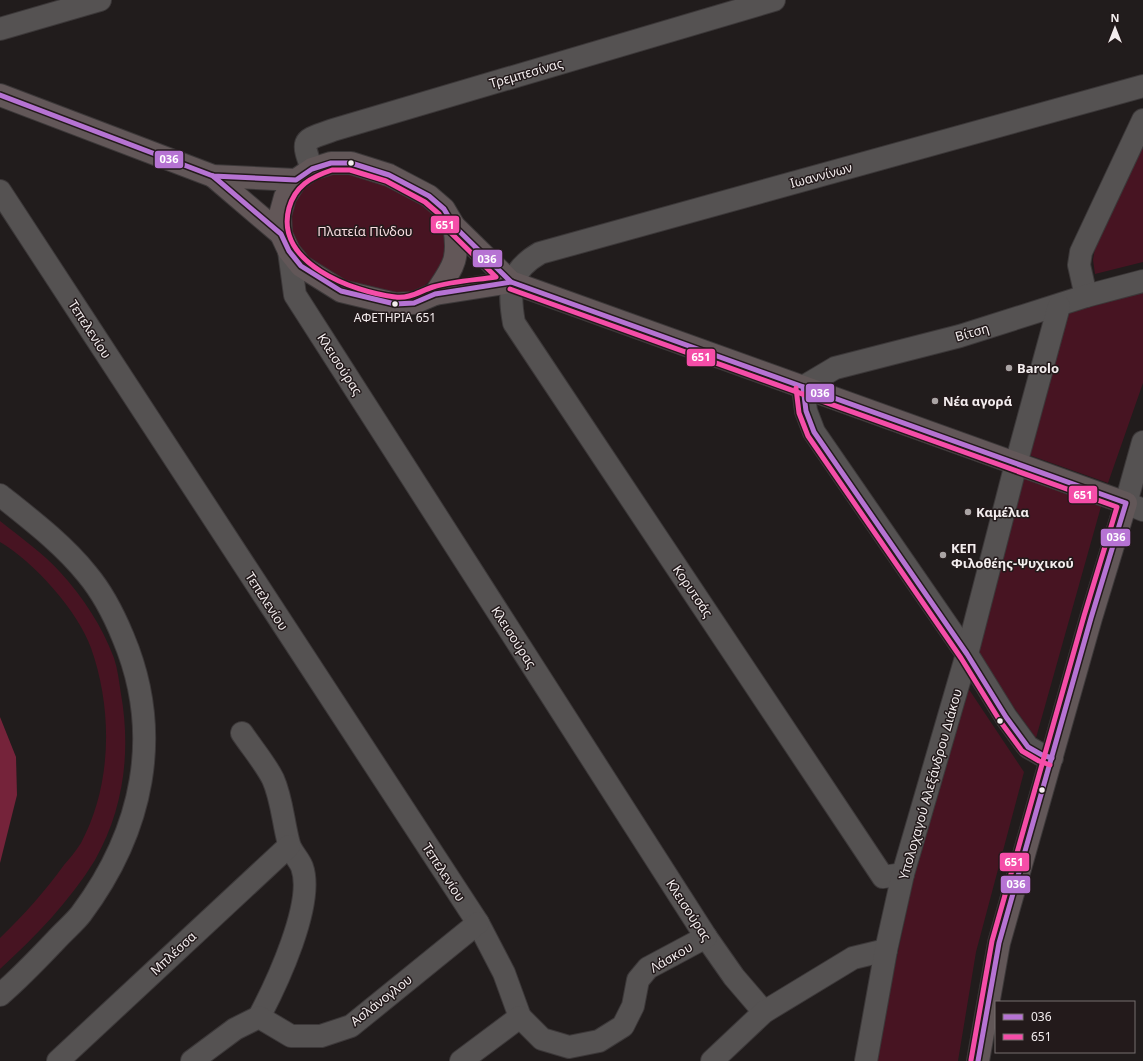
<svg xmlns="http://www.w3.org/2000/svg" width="1143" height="1061" viewBox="0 0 1143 1061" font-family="'Noto Sans',sans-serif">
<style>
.green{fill:#471422}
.forest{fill:#75233a}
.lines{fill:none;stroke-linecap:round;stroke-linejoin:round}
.minor-casing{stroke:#3c3839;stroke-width:24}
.major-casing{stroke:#3c3839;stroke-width:24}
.minor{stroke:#555252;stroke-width:22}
.major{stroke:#625758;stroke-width:22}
.bus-1-casing{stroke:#231a1b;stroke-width:8}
.bus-2-casing{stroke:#231a1b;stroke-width:8}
.bus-1{stroke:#b673d3;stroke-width:5}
.bus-2{stroke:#f54da8;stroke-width:5}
.bus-dot{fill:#f3edee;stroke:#231a1b;stroke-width:1.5}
.poi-dot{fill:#aaa4a4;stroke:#231a1b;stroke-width:1.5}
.labels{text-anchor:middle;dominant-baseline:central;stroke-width:3;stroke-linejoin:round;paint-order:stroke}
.bus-label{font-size:12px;fill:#f3edee;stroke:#231a1b}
.street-label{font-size:13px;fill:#f3edee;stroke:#231a1b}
.park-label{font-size:13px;fill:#f8dbdf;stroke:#231a1b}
.poi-label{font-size:13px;font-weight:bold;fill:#f3edee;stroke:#231a1b;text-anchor:start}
.line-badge{stroke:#231a1b;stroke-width:1.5}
.badge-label{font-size:11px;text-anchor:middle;font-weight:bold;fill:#fff}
</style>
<rect width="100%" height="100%" fill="#211c1c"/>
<g class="green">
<path d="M1143,134v128l-48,12 -2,-14 4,-25z"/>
<path d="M350,172l34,10 53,31 8,15 2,18 -3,15 -8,14 -12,11 -14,6 -16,1 -49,-11 -39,-25 -10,-12 -6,-15 -1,-16 14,-29 14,-10z"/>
<path d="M1143,289v94l-35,100 -79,-28 39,-143z"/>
<path d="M1024,476l78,27 -66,235 -60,-83z"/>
<path d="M0,521c20,16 43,32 60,51 23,25 42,54 54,86 4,12 5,24 7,36 10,57 3,115 -26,166 -25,41 -60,77 -95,109v-31c24,-23 45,-47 64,-73 6,-7 12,-14 17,-22 31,-58 32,-133 10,-195 -13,-37 -57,-86 -91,-106z"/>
<path d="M968,688l56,84 -48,180 -18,109h-83l49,-233z"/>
</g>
<path class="forest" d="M0,717l16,40 1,38 -17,68z"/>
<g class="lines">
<g class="minor-casing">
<g id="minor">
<path d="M0,29l100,-29"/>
<path d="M312,169c-12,-32 -8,-28 21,-39l441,-130"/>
<path d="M0,191l478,732 26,50 16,44"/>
<path d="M289,251l6,44 411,642 28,40 30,35"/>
<path d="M1086,296l-7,-31 2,-13 62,-132"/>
<path d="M1143,442l-17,61 17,7"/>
<path d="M0,495c30,24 63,49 87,79 16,19 27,41 36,63 41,97 20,194 -42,277 -7,9 -17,17 -25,26 -18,19 -36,38 -56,55"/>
<path d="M242,733c10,15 23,30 31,46 9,20 10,43 16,65 2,8 10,15 13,23 13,36 -26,118 -43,150"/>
<path d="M1052,758l-10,-3 -14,-8 -22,-30 -39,-63 -153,-222 -8,-21 -3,-24 32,-19 125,-32 126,-40 57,-15"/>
<path d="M903,874l-20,3 -369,-554c-6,-34 -5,-52 26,-70l603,-167"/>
<path d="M58,1061l231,-215"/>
<path d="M192,1061l43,-32 24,-12 32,19h30l30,-10 127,-103"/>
<path d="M461,1061l59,-44 22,22 27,8 30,-6 24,-15 10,-20 5,-26 10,-12 58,-31"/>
<path d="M712,1061l52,-49 89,-54 33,-8"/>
<path d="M866,1061l20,-111 17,-76 64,-220 49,-190 43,-158"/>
</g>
</g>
<g class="major-casing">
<g id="major">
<path d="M0,95l213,81 83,4"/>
<path d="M213,176l68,58"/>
<path d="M511,282l-76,12 -21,9 -19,1 -54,-13 -40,-25 -12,-15 -8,-17 -1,-19 5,-18 11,-17 16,-11 19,-6h20l38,12 40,21 15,13 10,17 57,56 615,221 -35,115 -92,325 -21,118"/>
<path d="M435,294c18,-27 25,-34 19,-68"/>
</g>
</g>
<use href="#minor" class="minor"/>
<use href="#major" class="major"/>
<g class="bus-1-casing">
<g id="bus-1">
<path d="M0,95l213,81 83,4 16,-11 19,-6h20l38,12 40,21 15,13 10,17 57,56 615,221 -35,115 -92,325 -21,118"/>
<path d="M213,176l68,58 8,17 12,15 40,25 54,13 19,-1 21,-9 76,-12"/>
<path d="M803,387l3,24 8,21 153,222 39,63 22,30 14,8 10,3"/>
</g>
</g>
<g class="bus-2-casing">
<g id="bus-2">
<path d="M332,170h18l36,11 39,21 14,12 10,17 47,46c-20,3 -43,4 -63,10 -13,4 -23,12 -38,10 -42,-5 -121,-34 -106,-89 6,-22 22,-31 43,-38z"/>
<path d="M510,289l607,218 -33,109 -92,325 -21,119"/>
<path d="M796,388l3,25 9,23 153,222 39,63 22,30 17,10 11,4"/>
</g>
</g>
<use href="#bus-1" class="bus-1"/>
<use href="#bus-2" class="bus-2"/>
</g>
<g class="bus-dot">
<circle cx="351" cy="163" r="3.5"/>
<circle cx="395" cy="304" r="3.5"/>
<circle cx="1000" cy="721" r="3.5"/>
<circle cx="1042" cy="790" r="3.5"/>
</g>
<g class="poi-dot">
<circle cx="1009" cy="368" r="4"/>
<circle cx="935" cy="401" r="4"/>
<circle cx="968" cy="512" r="4"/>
<circle cx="943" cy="555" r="4"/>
</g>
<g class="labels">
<g class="bus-label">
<text x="395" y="317">ΑΦΕΤΗΡΙΑ 651</text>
</g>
<g class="street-label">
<text transform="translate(526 73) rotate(-16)">Τρεμπεσίνας</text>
<text transform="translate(821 175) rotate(-15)">Ιωαννίνων</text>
<text transform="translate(90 329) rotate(57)">Τεπελενίου</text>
<text transform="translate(972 332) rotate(-16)">Βίτση</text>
<text transform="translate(340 364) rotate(57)">Κλεισούρας</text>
<text transform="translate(693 591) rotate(56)">Κορυτσάς</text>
<text transform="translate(267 601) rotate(57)">Τεπελενίου</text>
<text transform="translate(514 637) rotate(57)">Κλεισούρας</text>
<text transform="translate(930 784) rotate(-74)">Υπολοχαγού Αλεξάνδρου Διάκου</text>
<text transform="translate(444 872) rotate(57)">Τεπελενίου</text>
<text transform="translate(689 910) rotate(57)">Κλεισούρας</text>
<text transform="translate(173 953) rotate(-43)">Μπλέσσα</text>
<text transform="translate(671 957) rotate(-30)">Λάσκου</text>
<text transform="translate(381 1000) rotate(-38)">Ασλάνογλου</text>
</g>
<g class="park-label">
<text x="365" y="231">Πλατεία Πίνδου</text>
</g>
<g class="poi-label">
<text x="1017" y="368">Barolo</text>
<text x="943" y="401">Νέα αγορά</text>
<text x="976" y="512">Καμέλια</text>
<text x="951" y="548">ΚΕΠ<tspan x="951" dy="15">Φιλοθέης-Ψυχικού</tspan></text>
</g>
</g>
<g class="line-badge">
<rect x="154" y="150" width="30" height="19" rx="4" fill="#b673d3"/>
<rect x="430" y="215" width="30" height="19" rx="4" fill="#f54da8"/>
<rect x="472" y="249" width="31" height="19" rx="4" fill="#b673d3"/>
<rect x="686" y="348" width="30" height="19" rx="4" fill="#f54da8"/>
<rect x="805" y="383" width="30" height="20" rx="4" fill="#b673d3"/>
<rect x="1068" y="485" width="30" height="19" rx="4" fill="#f54da8"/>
<rect x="1100" y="528" width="31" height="19" rx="4" fill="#b673d3"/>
<rect x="999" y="852" width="31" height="20" rx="4" fill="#f54da8"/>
<rect x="1000" y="875" width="31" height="19" rx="4" fill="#b673d3"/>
</g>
<g class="badge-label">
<text x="169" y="163">036</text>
<text x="445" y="229">651</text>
<text x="487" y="263">036</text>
<text x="701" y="361">651</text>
<text x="820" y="397">036</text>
<text x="1083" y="499">651</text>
<text x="1116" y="541">036</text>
<text x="1014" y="866">651</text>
<text x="1016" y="888">036</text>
</g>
<rect x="995" y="1001" width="140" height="52" fill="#231a1b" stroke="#766e6f"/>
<rect x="1003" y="1014" width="20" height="6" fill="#b673d3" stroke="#766e6f"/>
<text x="1031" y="1021" font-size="12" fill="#f3edee">036</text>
<rect x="1003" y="1034" width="20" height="6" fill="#f54da8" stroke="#766e6f"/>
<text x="1031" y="1041" font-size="12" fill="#f3edee">651</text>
<g transform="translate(1115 28)" stroke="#231a1b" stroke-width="3" paint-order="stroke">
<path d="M0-3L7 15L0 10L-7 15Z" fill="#f3edee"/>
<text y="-6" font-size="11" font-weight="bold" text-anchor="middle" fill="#f3edee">N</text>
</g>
</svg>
